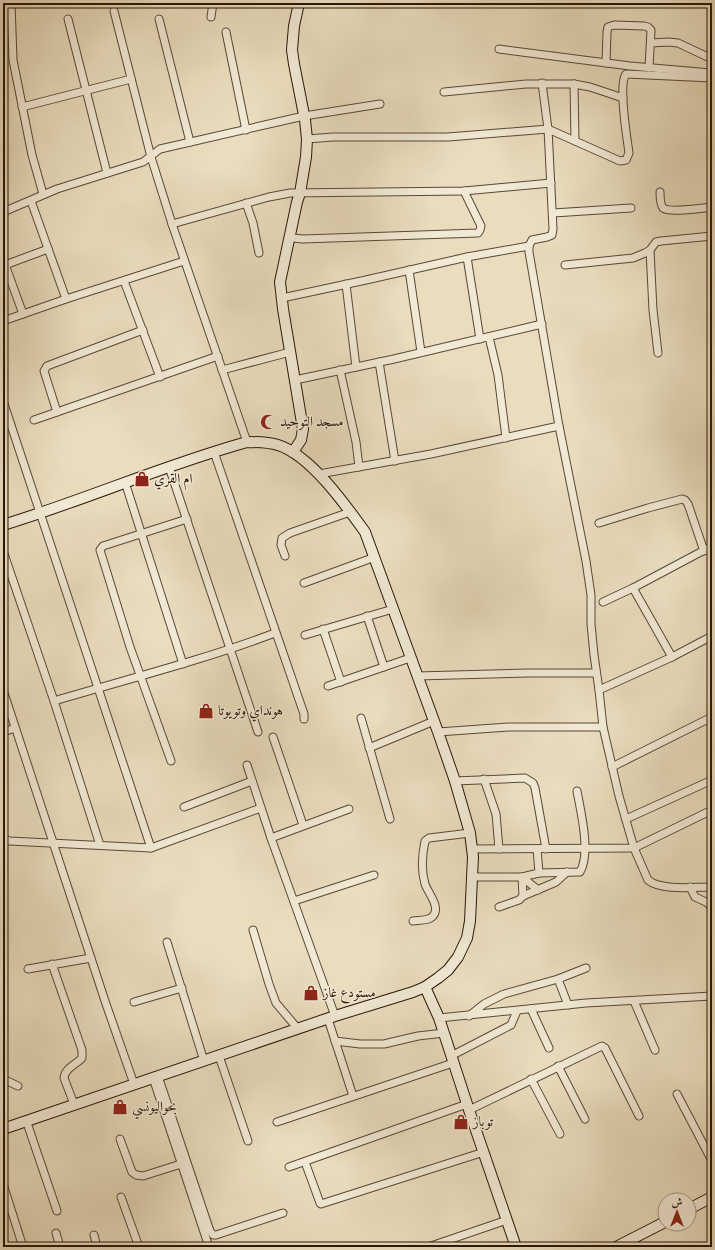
<svg xmlns="http://www.w3.org/2000/svg" width="715" height="1250" viewBox="0 0 715 1250" font-family="'IM FELL DW Pica',Amiri,serif">
<style>
.lines{fill:none;stroke-linecap:round;stroke-linejoin:round}
.street-casing{stroke:#594734;stroke-width:9}
.secondary-casing{stroke:#291506;stroke-width:12}
.street{stroke:#f1e9d5;stroke-width:7}
.secondary{stroke:#f1e9d5;stroke-width:10}
.labels{text-anchor:middle;dominant-baseline:central;stroke-width:3;stroke-linejoin:round;paint-order:stroke}
.poi-label{font-size:14px;fill:#291506;stroke:#f1e9d5;text-anchor:start}
</style>
<rect width="100%" height="100%" fill="#e9ddbe"/>
<filter id="stains"><feTurbulence type="fractalNoise" baseFrequency=".005" numOctaves="4"/><feColorMatrix values="0 0 0 0 .2 0 0 0 0 .09 0 0 0 0 .02 0 0 0 .5 -.17"/></filter>
<radialGradient id="worn" r=".72"><stop offset=".6" stop-color="#630" stop-opacity="0"/><stop offset="1" stop-color="#630" stop-opacity=".3"/></radialGradient>
<g class="lines">
<g class="street-casing">
<g id="street">
<path d="M11,3l2,57 19,95 11,39"/>
<path d="M114,11l37,146 21,67 75,218"/>
<path d="M211,17l2,-14"/>
<path d="M68,19l39,154"/>
<path d="M159,19l31,123"/>
<path d="M226,32l20,98"/>
<path d="M651,43l17,-1 10,1 34,16"/>
<path d="M499,49l131,17 81,7"/>
<path d="M606,63l1,-31 1,-5 6,-2 30,1 4,1 3,3 -2,38"/>
<path d="M574,84l1,57"/>
<path d="M444,92l82,-8h48l16,3 33,11"/>
<path d="M22,107l109,-28"/>
<path d="M307,139l26,-2h115l100,-8 72,32 6,-1 3,-7c-2,-15 -11,-69 -3,-79l86,4"/>
<path d="M660,192c0,5 0,12 3,16 6,5 40,0 49,-1"/>
<path d="M31,201l35,98"/>
<path d="M246,203l7,20 6,30"/>
<path d="M3,212l54,-23 86,-27 17,-13 144,-33 76,-12"/>
<path d="M553,213l78,-5"/>
<path d="M172,224l97,-27 21,-4 174,-2 87,-8"/>
<path d="M293,238l10,1 175,-6 2,-3 1,-4 -17,-35"/>
<path d="M650,250l3,60 5,43"/>
<path d="M467,257l13,82"/>
<path d="M3,259l20,55"/>
<path d="M5,265l43,-16"/>
<path d="M565,265l68,-7 12,-5 5,-3 6,-8 5,-1 51,-5"/>
<path d="M409,270l12,82"/>
<path d="M124,281l36,96"/>
<path d="M346,284l10,83"/>
<path d="M282,298l84,-18 101,-23 62,-11"/>
<path d="M3,321l63,-22 118,-38"/>
<path d="M489,337l9,38 8,63"/>
<path d="M379,362l16,99"/>
<path d="M222,370l68,-18"/>
<path d="M340,370l16,72 3,25"/>
<path d="M295,380l99,-21 148,-35"/>
<path d="M3,401l148,447"/>
<path d="M57,412l-13,-41 3,-5 96,-36"/>
<path d="M34,420l184,-64"/>
<path d="M214,452l90,262v5"/>
<path d="M169,467l89,265"/>
<path d="M319,474l112,-20 128,-28"/>
<path d="M125,482l58,182"/>
<path d="M599,523l49,-15 34,-9 3,1 3,4 16,47"/>
<path d="M3,551l51,150 46,144"/>
<path d="M285,556l-4,-11 1,-7 8,-5 60,-21"/>
<path d="M304,583l71,-26"/>
<path d="M633,588l39,69"/>
<path d="M603,602l30,-14 79,-42"/>
<path d="M367,616l17,51"/>
<path d="M323,629l18,53"/>
<path d="M305,635l88,-26"/>
<path d="M417,676l111,-3h68"/>
<path d="M328,686l82,-28"/>
<path d="M3,690l103,314 28,80"/>
<path d="M599,690l73,-33 40,-21"/>
<path d="M54,701c74,-22 149,-41 221,-68"/>
<path d="M361,718l29,101"/>
<path d="M3,732l12,-4"/>
<path d="M438,732l70,-5h95"/>
<path d="M273,737l30,88"/>
<path d="M369,748l65,-27"/>
<path d="M171,761l-41,-114 -30,-97 3,-4 84,-27"/>
<path d="M247,765l24,73 64,178"/>
<path d="M612,767l100,-50"/>
<path d="M484,779l12,35 3,35"/>
<path d="M455,781l70,-3 8,5 2,5 11,61"/>
<path d="M184,807l68,-26"/>
<path d="M712,810l-78,38 14,32c13,11 47,7 64,7"/>
<path d="M626,819l86,-39"/>
<path d="M3,838l6,3 142,7 110,-40"/>
<path d="M271,838l78,-29"/>
<path d="M472,849l162,-1 -15,-52 -16,-69 -4,-37 -5,-35 -3,-31v-29l-5,-34 -27,-135 -30,-174v-6l3,-6 15,-3 5,-2 1,-6 -5,-100 -6,-46"/>
<path d="M537,849l2,24"/>
<path d="M472,877h50l17,-4 41,-1c11,-19 1,-59 -3,-81"/>
<path d="M690,887l5,10 11,5 6,5"/>
<path d="M523,896l33,-14 11,-10"/>
<path d="M294,901l80,-26"/>
<path d="M499,907l20,-7 4,-4 -1,-19 16,13"/>
<path d="M413,921c6,-1 16,0 20,-5 8,-9 -5,-23 -8,-32 -4,-14 -3,-29 0,-43l4,-3 41,-5"/>
<path d="M253,930l16,54 7,19 22,26"/>
<path d="M167,942l37,119"/>
<path d="M52,964l30,86v8l-2,2c-6,5 -15,9 -16,18l10,26"/>
<path d="M28,969l63,-11"/>
<path d="M558,979l10,26"/>
<path d="M634,1001l21,49"/>
<path d="M134,1002l48,-14"/>
<path d="M531,1009l18,39"/>
<path d="M469,1016l15,-12 20,-10 54,-15 28,-11"/>
<path d="M439,1018l147,-15 126,-7"/>
<path d="M328,1019l25,77"/>
<path d="M335,1041l25,3h24l34,-8 26,-3"/>
<path d="M219,1056l29,85"/>
<path d="M451,1056l60,-31 6,-14"/>
<path d="M558,1066l27,53"/>
<path d="M158,1076l52,155 3,4h3l67,-22"/>
<path d="M153,1078l56,169"/>
<path d="M3,1079l15,7"/>
<path d="M531,1079l29,55"/>
<path d="M677,1094l35,67"/>
<path d="M469,1110l133,-64 3,2 34,68"/>
<path d="M26,1120l31,91"/>
<path d="M277,1122l176,-59"/>
<path d="M120,1139l12,33 4,3 7,1 38,-12"/>
<path d="M305,1162l15,41 1,1 163,-52"/>
<path d="M289,1167l178,-63"/>
<path d="M3,1184l20,63"/>
<path d="M121,1197l18,50"/>
<path d="M56,1233l4,14"/>
<path d="M94,1235l3,12"/>
<path d="M428,1247l79,-27"/>
</g>
</g>
<g class="secondary-casing">
<g id="secondary">
<path d="M293,452l8,-12 2,-11 -20,-120 -3,-27 17,-80 3,-9 6,-36 1,-18 -2,-19 -11,-56 -2,-14 2,-24 5,-23"/>
<path d="M3,525c82,-25 161,-60 244,-83 10,0 21,0 31,3 32,10 67,59 87,87l73,200 17,49 15,52 3,24 -3,64 -3,17 -9,19 -10,13 -10,8 -13,9 -12,5 -78,24 -332,113"/>
<path d="M425,987l14,31 30,92 47,137"/>
<path d="M689,1209l23,-12"/>
<path d="M616,1247l49,-25"/>
</g>
</g>
<use href="#street" class="street"/>
<use href="#secondary" class="secondary"/>
</g>
<defs>
<g id="mosque-bare" transform="scale(1.2)"><path d="M3.5-4.9A6 6 0 1 0 3.5 4.9A5 5 0 1 1 3.5-4.9Z" fill="#8f2418" stroke="#f1e9d5" stroke-width="2.5" paint-order="stroke"/></g>
<g id="shop-bare" transform="scale(1.2)"><path d="M-5-2.5h2.3a2.7 3.5 0 0 1 5.4 0H5L5.5 6h-11ZM-1.5-2.5h3a1.5 2.3 0 0 0-3 0Z" fill="#8f2418" stroke="#f1e9d5" stroke-width="2.5" paint-order="stroke"/></g>
</defs>
<g fill-rule="evenodd">
<use href="#mosque-bare" x="268" y="422"/>
<use href="#shop-bare" x="142" y="479"/>
<use href="#shop-bare" x="206" y="711"/>
<use href="#shop-bare" x="311" y="993"/>
<use href="#shop-bare" x="120" y="1107"/>
<use href="#shop-bare" x="461" y="1122"/>
</g>
<g class="labels">
<g class="poi-label">
<text x="280" y="422">مسجد التوحيد</text>
<text x="154" y="479">ام القري</text>
<text x="218" y="711">هونداي وتويوتا</text>
<text x="323" y="993">مستودع غاز</text>
<text x="132" y="1107">بحواليونسي</text>
<text x="473" y="1122">توباز</text>
</g>
</g>
<rect width="715" height="1250" fill="none" stroke="#e9ddbe" stroke-width="16"/>
<rect x="4" y="4" width="707" height="1242" fill="none" stroke="#291506" stroke-width="2"/>
<rect x="8" y="8" width="699" height="1234" fill="none" stroke="#291506"/>
<g transform="translate(677 1212)"><circle r="19" fill="#f1e9d5" stroke="#a19482"/>
<path d="M0-3L7 15L0 10L-7 15Z" fill="#8f2418"/>
<text y="-6" font-size="11" font-weight="bold" text-anchor="middle" fill="#291506">ش</text>
</g>
<rect width="100%" height="100%" filter="url(#stains)"/>
<rect width="100%" height="100%" fill="url(#worn)"/>
</svg>
